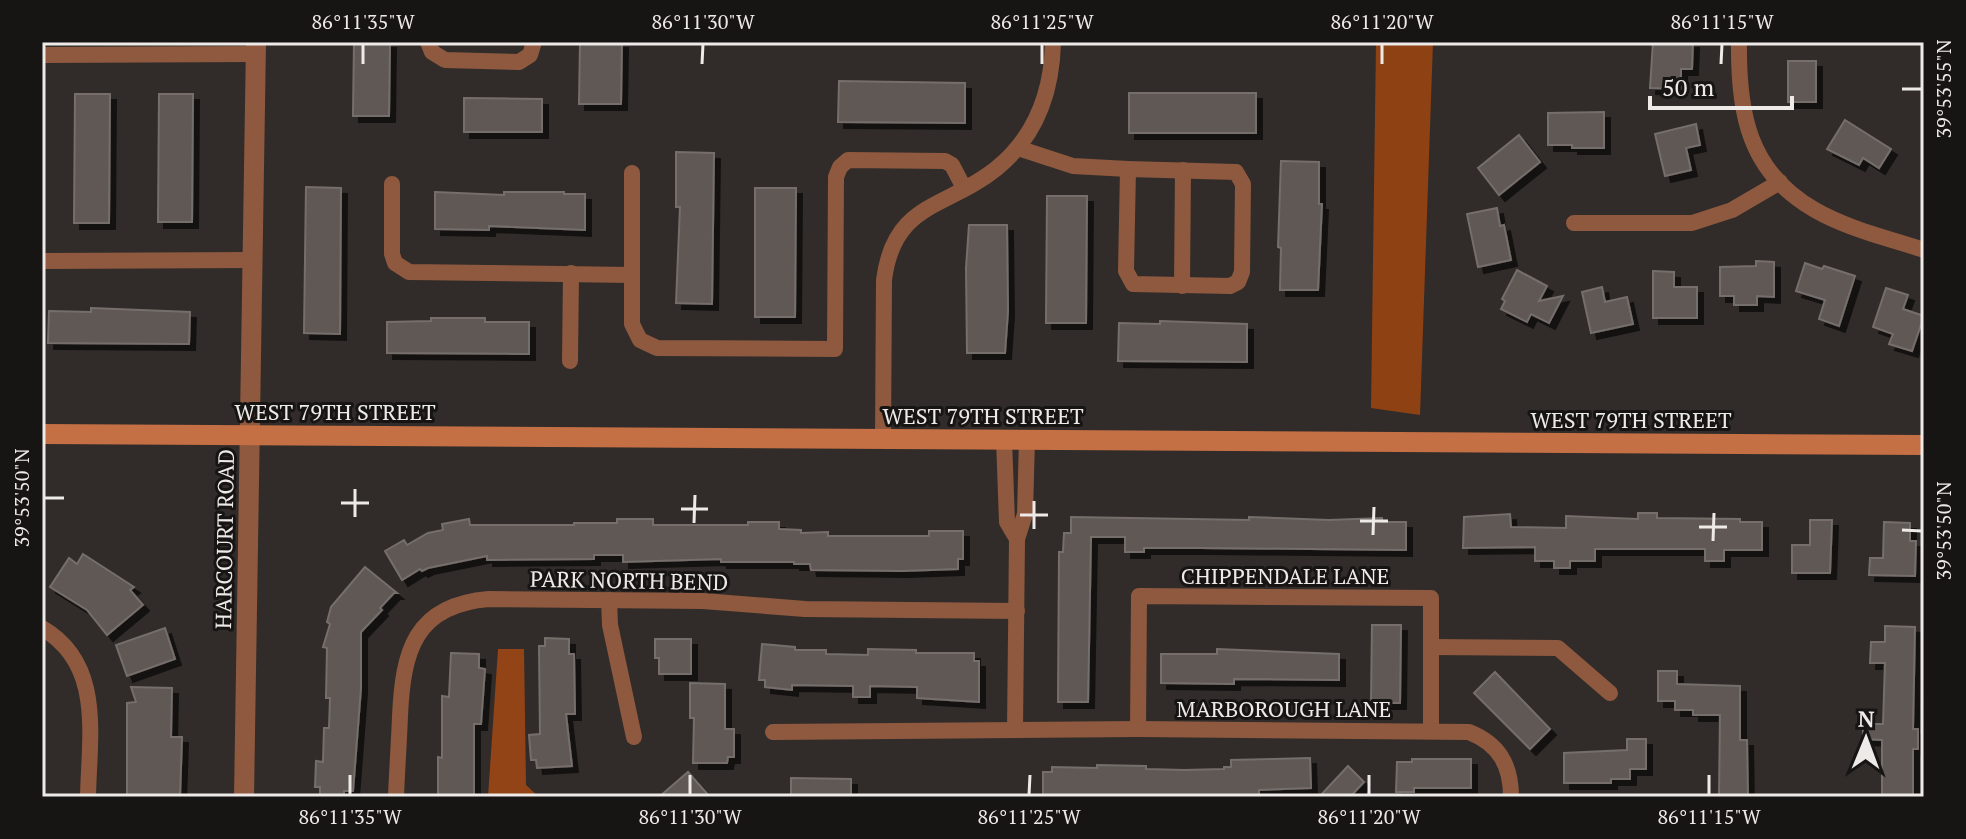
<svg xmlns="http://www.w3.org/2000/svg" width="1966" height="839" viewBox="0 0 1966 839" font-family="'PT Serif',serif">
<style>
.forest{fill:#8e4113}
.water{fill:#924417}
.building{fill:#5e5855;stroke:#756e6b;stroke-width:2;filter:url(#shadow)}
.lines{fill:none;stroke-linecap:round;stroke-linejoin:round}
.minor{stroke:#8e593f;stroke-width:16}
.tertiary{stroke:#8e593f;stroke-width:20}
.secondary{stroke:#c46f44;stroke-width:20}
.ticks{fill:none;stroke:#eeeae8;stroke-width:3}
.labels{text-anchor:middle;dominant-baseline:central;stroke-width:6;stroke-linejoin:round;paint-order:stroke}
.street-label{font-size:22px;fill:#eeeae8;stroke:#171514}
.neatline{fill:none;stroke:#eeeae8;stroke-width:3}
.ticks-label{font-size:20px;text-anchor:middle;fill:#eeeae8}
</style>
<defs>
<filter id="shadow"><feDropShadow dx="6" dy="6" stdDeviation="0" flood-color="#0009"/></filter>
</defs>
<rect width="100%" height="100%" fill="#312c29"/>
<path class="forest" d="M1376,42h57l-13,373 -49,-7z"/>
<path class="water" d="M498,649h26l2,136 13,12h-51z"/>
<g class="building">
<path d="M354,42h36l-1,74h-36z"/>
<path d="M580,42h42l-1,62h-42z"/>
<path d="M1653,42h40l-1,27h-11v20l-31,-1z"/>
<rect x="1788" y="61" width="28" height="41"/>
<path d="M839,81l126,2v40l-127,-1z"/>
<rect x="1129" y="93" width="127" height="40"/>
<path d="M75,94h35l-1,129h-35z"/>
<path d="M159,94h34l-1,128h-34z"/>
<path d="M464,98l78,1v33h-78z"/>
<path d="M1604,112v36h-32v-3h-24v-32z"/>
<path d="M1845,120l46,29 -12,19 -16,-10 -4,7 -32,-16z"/>
<path d="M1696,124l4,21 -14,3 5,22 -26,6 -10,-42z"/>
<path d="M1519,135l21,27 -41,33 -21,-27z"/>
<path d="M676,152l38,1 -2,151 -36,-1 4,-96h-4z"/>
<path d="M1281,161l38,1v42h3l-4,86h-38l1,-42 -3,-1z"/>
<path d="M306,187l35,1 -1,146 -36,-1z"/>
<path d="M755,188h41l-1,129h-40z"/>
<path d="M435,192l69,3v-3h60v2h21v36l-96,-4v4l-54,-1z"/>
<path d="M1047,196h40l-1,127h-40z"/>
<path d="M1497,208l3,18 4,-1 7,35 -33,7 -11,-53z"/>
<path d="M969,225h38l1,86 -3,42h-38l-1,-85z"/>
<path d="M1756,261l18,1v35l-17,-1v9h-23v-9h-14v-29l36,-1z"/>
<path d="M1805,263l17,6 2,-3 31,10 -16,50 -20,-7 6,-19 -29,-9z"/>
<path d="M1517,270l30,16 -8,15 24,-5 -14,27 -18,-9 -4,8 -26,-13 4,-8 -3,-2z"/>
<path d="M1653,271l21,1v15h23v31h-44z"/>
<path d="M1602,287l3,15 22,-5 6,27 -42,9 -9,-41z"/>
<path d="M1886,288l22,7 -5,14 21,7 -12,35 -23,-7 4,-10 -20,-7z"/>
<path d="M91,308l99,4 -1,32 -141,-1 1,-32 42,1z"/>
<path d="M431,318h54v4h44v32l-142,-1v-31l44,-1z"/>
<path d="M1160,321l87,3v38l-129,-1 1,-38 41,1z"/>
<path d="M1638,513h19v5l83,1v3h22v28h-38v11h-19v-12h-110v12h-25v7h-16v-7h-19v-14l-72,1 1,-31 46,-3 1,13 55,1v-12l72,3z"/>
<path d="M1071,517l178,3v-3l80,3 53,-2v4h24v28l-205,-2h-57v4h-19v-15h-34l-3,165h-30l1,-150h4l1,-19h7z"/>
<path d="M469,519l1,6h104v-2h43v-4h36v6h95v-3h31v7l22,1v3l27,-1v4h101v-5h34v28h-5v10l-56,2 -91,-1 -1,-6h-16v-2h-73v-3l-98,3v-7h-29v4l-107,1v-4l-59,12 -6,3 -2,-2 -18,11 -17,-29 19,-11 3,5 21,-12 15,-3 -1,-6z"/>
<path d="M1810,520h22l-2,53h-38v-28h18z"/>
<path d="M1884,522l26,1v18h6l-1,35 -46,-1 1,-17h13z"/>
<path d="M83,554l51,33 -4,3 13,15 -36,30 -20,-25 -37,-23 19,-29 8,6z"/>
<path d="M365,567l32,26h-3l-14,15 2,2 -21,22v56l-8,103h-9v5l-24,-1v-8h-5l1,-26 7,1 1,-34h5l1,-30h-4l1,-50 -4,-1 7,-23 -3,-2 4,-15z"/>
<path d="M1372,625h29l-1,78h-29z"/>
<path d="M1885,626l30,1 -2,102h5v20h-5v48h-31v-57l-19,-1v-15h20l2,-61h-15l1,-21h14z"/>
<path d="M165,628l10,31 -48,17 -11,-31z"/>
<path d="M545,638l24,1v15h5l1,60h-9l6,52 -35,2 -1,-8h-5l-2,-25 11,-1 -1,-88h6z"/>
<path d="M655,639h36v35h-32v-16h-4z"/>
<path d="M762,644l33,3v3h31v4l42,1v-6l48,1v3h58v8h5v41l-62,-4v-11l-47,-1v11h-17v-11l-61,-1v5l-27,-3v-7h-6z"/>
<path d="M1217,649l122,5v26l-105,-1v5l-73,-1v-29h56z"/>
<path d="M451,653l28,1v14l6,1 -4,55h-7v73h-36v-40l4,1v-62l7,1z"/>
<path d="M1658,671h19v13l63,2v54h7l1,57h-29l1,-82h-27v-5h-18v-9h-17z"/>
<path d="M1495,672l55,57 -20,20 -56,-56z"/>
<path d="M690,683l35,1v45h9v28h-6l-1,6h-34l1,-45h-4z"/>
<path d="M131,687l41,1 -1,49h11l-2,60h-53v-94l9,-1z"/>
<path d="M1627,739h19v30h-16v10h-19v4h-47v-30l63,-3z"/>
<path d="M1310,758l1,30 -52,2v7h-216v-25h9v-5l45,1v-3l49,1v3l38,1 40,-1v-2h7v-7z"/>
<path d="M1412,759h59v29h-57v4h-18l1,-30h15z"/>
<path d="M1348,766l16,16 -14,15h-31z"/>
<path d="M688,772l22,25h-51z"/>
<path d="M791,778l60,1v18h-60z"/>
</g>
<g class="lines">
<g class="minor">
<path d="M428,42l4,10 13,8 74,2 11,-7 4,-13"/>
<path d="M1739,42c-1,70 9,130 76,168 33,19 73,28 109,40"/>
<path d="M42,55l213,-1"/>
<path d="M1018,148l55,18 55,3"/>
<path d="M1128,169l108,3 7,12 -1,88 -4,10 -8,4 -97,-2 -7,-13z"/>
<path d="M632,173v151l8,16 17,8 178,1 1,-172 4,-10 8,-7 97,1 7,4 12,23"/>
<path d="M392,184v70l3,9 14,9 222,3"/>
<path d="M1574,223h118l40,-13 48,-28"/>
<path d="M42,261l210,-1"/>
<path d="M1182,286l1,-116"/>
<path d="M570,361l1,-88"/>
<path d="M883,439l1,-159c10,-79 63,-71 113,-112 39,-32 55,-76 56,-126"/>
<path d="M1004,439l3,83 10,17"/>
<path d="M609,600l1,25 24,112"/>
<path d="M42,628c62,36 47,108 46,169"/>
<path d="M1431,647l127,1 52,45"/>
<path d="M1138,729l1,-133 292,2v132"/>
<path d="M1015,730l2,-191 8,-25 2,-75"/>
<path d="M773,732l365,-3 331,3c30,12 42,33 42,65"/>
<path d="M396,797c1,-27 3,-54 4,-81 3,-64 14,-111 89,-117l214,2 102,8 212,2"/>
</g>
<path class="tertiary" d="M244,797l12,-755"/>
<path class="secondary" d="M42,434l1882,11"/>
</g>
<path class="ticks" d="M363,64v-20M702,64l1,-20M1042,64v-20M1382,64v-20M1721,64l1,-20M1902,89h20M44,498h20M341,503h28M681,509h27M1020,515h28M355,517v-28M1360,521h28M694,523l1,-28M1699,527h28M1034,529v-28M1902,530l20,1M1373,535l1,-28M1713,541l1,-28M350,795v-20M690,795v-20M1029,795l1,-20M1369,795v-20M1709,795v-20"/>
<g class="labels">
<g class="street-label">
<text x="335" y="411">WEST 79TH STREET</text>
<text x="983" y="415">WEST 79TH STREET</text>
<text x="1631" y="419">WEST 79TH STREET</text>
<text transform="translate(224 539) rotate(-89)">HARCOURT ROAD</text>
<text x="1285" y="575">CHIPPENDALE LANE</text>
<text transform="translate(629 580) rotate(1)">PARK NORTH BEND</text>
<text x="1284" y="708">MARBOROUGH LANE</text>
</g>
</g>
<rect width="1966" height="839" fill="none" stroke="#171514" stroke-width="88"/>
<g transform="translate(1866 739) rotate(1)" stroke="#171514" stroke-width="6" paint-order="stroke">
<path d="M0-6L14 30L0 20L-14 30Z" fill="#eeeae8"/>
<text y="-12" font-size="22" font-weight="bold" text-anchor="middle" fill="#eeeae8">N</text>
</g>
<path d="M1650 96v12h142v-12" fill="none" stroke="#eeeae8" stroke-width="4"/>
<text x="1662" y="96" font-size="24" fill="#eeeae8" stroke="#171514" stroke-width="6" paint-order="stroke">50 m</text>
<rect x="44" y="44" width="1878" height="751" class="neatline"/>
<g class="ticks-label">
<text x="363" y="29">86°11'35"W</text>
<text x="703" y="29">86°11'30"W</text>
<text x="1042" y="29">86°11'25"W</text>
<text x="1382" y="29">86°11'20"W</text>
<text x="1722" y="29">86°11'15"W</text>
<text transform="translate(1944 89) rotate(-90)" y="7">39°53'55"N</text>
<text transform="translate(22 498) rotate(-90)" y="7">39°53'50"N</text>
<text transform="translate(1944 531) rotate(-90)" y="7">39°53'50"N</text>
<text x="350" y="824">86°11'35"W</text>
<text x="690" y="824">86°11'30"W</text>
<text x="1029" y="824">86°11'25"W</text>
<text x="1369" y="824">86°11'20"W</text>
<text x="1709" y="824">86°11'15"W</text>
</g>
</svg>
